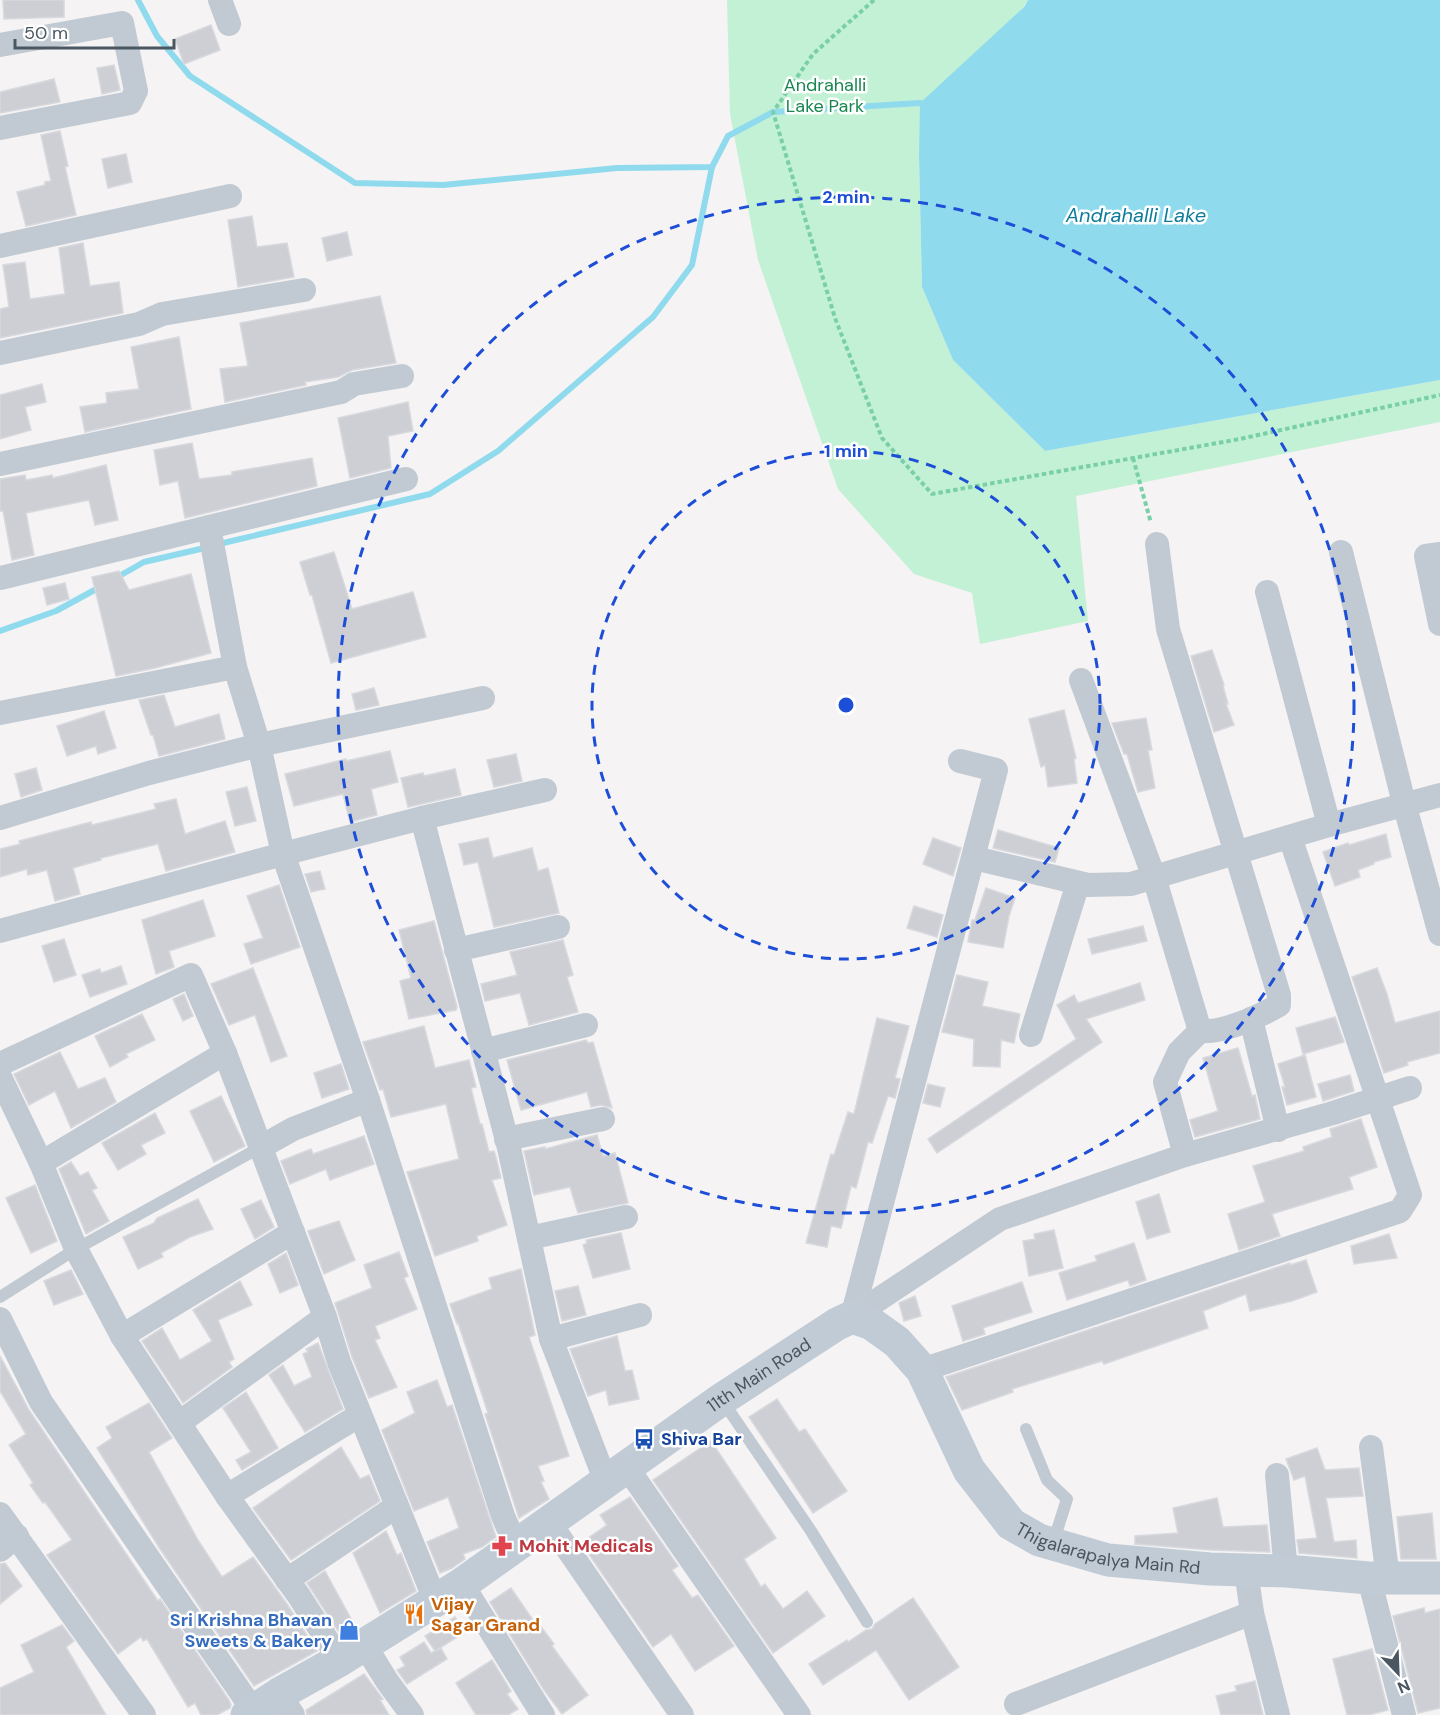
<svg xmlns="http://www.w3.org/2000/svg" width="1440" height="1715" viewBox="0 0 1440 1715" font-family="'DM Sans',sans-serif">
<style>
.green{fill:#c3f1d5}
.water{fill:#90daee}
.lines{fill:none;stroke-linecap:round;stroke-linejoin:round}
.stream{stroke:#90daee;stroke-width:6}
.building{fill:#cdcfd5;stroke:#d7d9de;stroke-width:1.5}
.path{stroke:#7ad0a6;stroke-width:4;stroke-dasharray:4.5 3;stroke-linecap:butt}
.lane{stroke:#c1cad2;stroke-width:12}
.street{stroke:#c1cad2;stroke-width:24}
.secondary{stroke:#c1cbd6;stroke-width:33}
.ring{fill:none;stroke:#1d4ed8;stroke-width:3;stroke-dasharray:10 8}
.labels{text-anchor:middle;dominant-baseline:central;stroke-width:5;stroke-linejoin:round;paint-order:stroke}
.park-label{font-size:18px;fill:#17864f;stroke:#fff}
.street-label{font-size:18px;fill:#4a5661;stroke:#fff}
.transit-label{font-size:18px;font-weight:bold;fill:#164399;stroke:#fff;text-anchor:start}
.health-label{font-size:18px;font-weight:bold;fill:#be3a42;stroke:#fff;text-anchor:start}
.food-label{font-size:18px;font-weight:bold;fill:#c56008;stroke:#fff;text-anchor:start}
.shop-label{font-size:18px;font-weight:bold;fill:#366cbe;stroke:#fff;text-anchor:end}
.water-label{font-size:20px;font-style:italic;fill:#0c7c9b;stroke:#fff}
.centre{fill:#1d4ed8;stroke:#fff;stroke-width:3}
.ring-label{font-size:18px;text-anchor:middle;font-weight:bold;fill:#1d4ed8;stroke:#fff;stroke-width:5;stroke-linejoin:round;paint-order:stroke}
</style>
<rect width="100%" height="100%" fill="#f5f3f3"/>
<path class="green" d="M727,0h301l-109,156 3,131 31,73 92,91 395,-71v42l-364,74 12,125 -108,23 -8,-51 -58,-19 -76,-85 -80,-229 -28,-146z"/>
<path class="water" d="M1028,0h412v380l-395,71 -92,-91 -31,-73 -3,-131 1,-53 104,-96z"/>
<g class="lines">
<g class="stream">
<path d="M138,0l19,36 33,40 165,107 88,2 174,-17 95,-1 16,-31 45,-24 147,-9 7,3"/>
<path d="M219,544l211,-50 68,-43 155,-134 39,-52 20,-98"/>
<path d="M114,579l30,-17 65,-15"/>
<path d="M0,631l56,-20 44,-24"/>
</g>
</g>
<g class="building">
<path d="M3,0h61v17l-60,2z"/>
<path d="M211,25l9,25 -36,14 -9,-25z"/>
<path d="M114,65l6,25 -18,4 -5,-26z"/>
<path d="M54,79l6,23 -60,11v-21z"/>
<path d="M60,131l8,35 -3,1 11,48 -50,11 -9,-34 28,-7v-3l6,-1 -10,-46z"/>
<path d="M126,154l6,28 -24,6 -6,-29z"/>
<path d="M252,216l5,31 30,-4 7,34 -56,10 -10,-67z"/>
<path d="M347,232l5,23 -25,6 -5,-23z"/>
<path d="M83,243l7,43 29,-4 4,31 -123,25v-29l9,-2 -6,-42 22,-3 5,37 35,-5 -6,-46z"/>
<path d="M380,296l16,67 -44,7 -14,7 -33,5 1,3 -81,17 -5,-33 28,-3 -8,-43z"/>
<path d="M179,337l12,72 -106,23 -5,-25 27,-4 -1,-10 33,-4 -8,-42z"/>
<path d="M42,384l4,18 -21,5 6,23 -31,9v-44z"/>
<path d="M408,402l5,29 -25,5 3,32 -41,10 -12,-60z"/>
<path d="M192,443l7,36 33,-4v-3l80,-14 5,28 -132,32 -7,-37 -18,4 -6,-35z"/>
<path d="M106,465l12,55 -23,5 -6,-25 -63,13 8,42 -22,5 -9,-49h-3v-32l25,-4 1,5 26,-5 1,3z"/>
<path d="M334,552l18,57 61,-17 13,45 -95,26 -19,-68h-2l-10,-33z"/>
<path d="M119,571l10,19 62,-16 20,79 -56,15 -39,8 -24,-99z"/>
<path d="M65,583l4,16 -22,6 -4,-17z"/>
<path d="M1212,650l12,35 -1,1 5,18h-2l8,21 -20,7 -23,-76z"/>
<path d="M374,688l5,17 -23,5 -4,-16z"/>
<path d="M164,695l11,32 44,-13 6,25 -66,17 -6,-21h-2l-12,-35z"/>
<path d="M1064,710l12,48 -2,1 3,24 -29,4 -3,-22 -4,2 -12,-48z"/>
<path d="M104,711l12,37 -18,6 -2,-8 -29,10 -10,-30z"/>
<path d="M1146,718l6,32h-4l7,38 -17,4 -11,-38h-3l-12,-31z"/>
<path d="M390,751l8,31 -27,7 6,26 -27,7 -7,-28 -49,12 -9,-32 61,-15v2z"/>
<path d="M516,754l6,27 -28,6 -7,-27z"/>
<path d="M36,768l6,22 -21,7 -6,-23z"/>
<path d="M455,769l6,26 -53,12 -7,-29 22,-5 1,3z"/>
<path d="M247,787l9,34 -21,5 -9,-34z"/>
<path d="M176,799l9,35 40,-13 10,31 -69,19 -8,-27 -57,14v2l-28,8 7,26 -25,7 -8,-31 -19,5 -1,-6 -27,8v-28l20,-5 -1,-3 72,-19 1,3 64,-16 -2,-5z"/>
<path d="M998,830l61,18 -4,14 -62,-14z"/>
<path d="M1386,834l5,23 -17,5v2l-16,6 2,7 -25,9 -12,-34 25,-9 1,2z"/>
<path d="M488,838l5,20 39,-10 6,23 10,-3 11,45 -65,14 -16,-65 -14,3 -5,-21z"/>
<path d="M933,838l28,10 -8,28 -30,-12z"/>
<path d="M320,871l5,18 -14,3 -6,-18z"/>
<path d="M279,885l21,62 -49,17 -7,-20 19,-6 -16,-42z"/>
<path d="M986,888l29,10 -6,18 -6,32 -35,-6 4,-22h3z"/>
<path d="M203,900l12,36 -46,15 5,16 -18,7 -14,-54z"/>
<path d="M914,906l29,9 -6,22 -30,-9z"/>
<path d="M434,921l23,86 -1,3 -47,9 -9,-38 11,-3 -12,-48z"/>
<path d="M1143,926l4,15 -55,13 -4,-15z"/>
<path d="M64,939l12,36 -22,7 -12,-36z"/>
<path d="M563,940l10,35 -6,2 11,35 -49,13 -9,-32 -35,8 -4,-17 36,-9 -7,-23z"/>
<path d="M121,966l6,18 -37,13 -8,-22 18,-6 1,4z"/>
<path d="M253,968l34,88 -16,6 -16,-47 -26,10 -18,-41z"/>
<path d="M1377,968l10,26 8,29 45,-12v42l-33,9 1,3 -24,8 -32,-96z"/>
<path d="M957,975l31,7 -6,24 38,8 -6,29 -13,-3 -1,27 -27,-1 1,-27 -32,-7z"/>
<path d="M1140,983l5,17 -59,19 16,23 -165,111 -9,-14 148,-100 -19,-34 17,-10 4,8z"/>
<path d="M184,994l9,22 -10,5 -10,-22z"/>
<path d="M142,1014l13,26 -29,14 2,3 -18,10 -15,-31z"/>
<path d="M1335,1017l9,25 -41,12 -7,-26z"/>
<path d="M877,1018l32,8 -14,52 5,1 -5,19 -7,-2 -16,47 -4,-1 -12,46 -5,-2 -10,42 -10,-2 -4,21 -21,-4 25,-89 3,1 14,-43 6,2z"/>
<path d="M424,1026l11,42 34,-8 7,27 -5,1 9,36h2l7,28 5,-1 2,6 5,21 -9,2 15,45 -30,11 1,5 -43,15 -28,-84 52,-13 -13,-55 -55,13 -8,-28 -3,1 -17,-48z"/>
<path d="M586,1040l2,3 5,-1 19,66 -11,-3 -10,2 -4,-15 -66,18 -14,-50z"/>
<path d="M1238,1048l14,48 3,-1 5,24 -65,18 -5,-17 28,-9 -15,-53z"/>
<path d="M60,1052l18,37 27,-11 11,24 -45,26 -16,-37 -26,14 -15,-31z"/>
<path d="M1305,1055l11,42 -29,8 -5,-18h3l-7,-23z"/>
<path d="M341,1064l8,25 -27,9 -8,-25z"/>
<path d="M1350,1075l4,16 -31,10 -5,-17z"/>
<path d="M928,1084l17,4 -5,19 -17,-4z"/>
<path d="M221,1096l24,50 -31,16 -24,-51z"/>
<path d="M155,1113l10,20 -24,12 5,9 -28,16 -16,-27z"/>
<path d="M1361,1119l16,48 -28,10 4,12 -81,25 8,22 -41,14 -11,-36 37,-12 -12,-36 51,-15 -1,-4 29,-10 -2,-8z"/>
<path d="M597,1135l6,21 12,-3 13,50 -50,10 -8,-26 -36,8 -10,-44 21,-4v2z"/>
<path d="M364,1136l10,28 -44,16 -4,-11 -36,15 -9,-23 30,-12 2,5z"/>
<path d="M71,1162l9,14 8,-4 9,16 -5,2 17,31 -23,13 -27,-65z"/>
<path d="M35,1185l22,56 -26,12 -25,-55z"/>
<path d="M1159,1194l11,38 -23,7 -11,-37z"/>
<path d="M198,1199l15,30 -23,8 -29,16 2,4 -25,12 -15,-32 31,-14 3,-5z"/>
<path d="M261,1200l13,27 -19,12 -14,-30z"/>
<path d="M339,1221l16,39 -31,14 -16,-43z"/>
<path d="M1054,1230l9,38 -34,8 -6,-35 12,-2 -1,-5z"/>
<path d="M621,1233l9,36 -37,9 -10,-33 4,-2 -1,-3z"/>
<path d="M1389,1234l8,24 -43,6 -3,-18z"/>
<path d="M1134,1243l12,37 -16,6 -2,-6 -61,20 -8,-27 38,-12 -2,-5z"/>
<path d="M399,1252l9,24 -4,2 13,31 -42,17 5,12 -5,2 22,47 -28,11 -17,-41 -17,-54 37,-15 -8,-23z"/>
<path d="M286,1253l12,32 -18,8 -12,-29z"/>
<path d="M1306,1260l11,32 -25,9 -42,10 -4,-17 -43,17 5,17 -104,36 -2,-3 -90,28 1,3 -51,18 -16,-33 344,-114v2z"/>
<path d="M521,1269l14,66 -6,2 40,119 -31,10 6,15 -3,1 8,17 -30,19 -34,-104 3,-1 -30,-90 -1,1 -7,-20 42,-15 -3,-11z"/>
<path d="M71,1270l12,24 -29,11 -10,-24z"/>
<path d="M240,1281l12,24 -34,15 16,39 -5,3 3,5 -49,36 -41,-62 20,-13 18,32 32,-19 -19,-31z"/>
<path d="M1022,1282l10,30 -49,16 2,6 -22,7 -11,-35z"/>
<path d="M578,1286l8,29 -24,6 -7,-30z"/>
<path d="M915,1296l6,20 -17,5 -5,-18z"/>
<path d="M617,1336l8,35 7,-1 7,29 -30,6 -3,-15 -18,6 -18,-47z"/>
<path d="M318,1343l25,66 -38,23 -36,-57 14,-10 11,21 18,-9 -9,-23 5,-2 -2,-3z"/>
<path d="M0,1356l29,54 129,191 2,-2 69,101 2,5 -1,3 -13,7h-16l-6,-12 -7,4 -41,-68 -4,2 -2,-4 -23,17 -71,-99 25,-15 -27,-38 -2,1 -13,-18 3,-2 -24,-38 17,-11 -26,-43z"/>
<path d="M437,1380l10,27 5,-2 44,132 -14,10 -19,7 2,5 -13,9 -12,5 -13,-31 32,-14 -11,-31 -34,14 -32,-81 33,-17 -8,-21z"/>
<path d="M246,1392l32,56 -36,22 -6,-10 15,-8 -28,-44z"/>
<path d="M777,1399l22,33 6,-3 42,62 -34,22 -64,-96z"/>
<path d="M149,1403l23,35 -23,14 49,88 24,37 31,-20 34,47 30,47 -63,35 -94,-137 -63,-101 15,-10 -6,-11z"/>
<path d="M711,1441l65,97 -32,21 17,28 4,-3 18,25 24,-18 18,25 -52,37 -120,-173z"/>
<path d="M341,1447l19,32 9,-4 11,26 -89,59 -38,-52z"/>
<path d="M1317,1448l8,22 34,-2 4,28 -37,2 8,44 22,-2 1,18 -58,-5 -2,-13 20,-2 -12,-62 -11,4 -8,-21z"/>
<path d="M630,1497l48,69 -6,4 20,28 6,-3 36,51 -39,25 -24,-37 -18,13 -72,-104 26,-18 -7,-10z"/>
<path d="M1217,1498l6,29 44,-2 3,27 -59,-2 -76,-6v-8l43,-3 -5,-25z"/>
<path d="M1432,1513l4,46h-35l-4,-42z"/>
<path d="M386,1531l11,24 4,-2 15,38 -36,22 -27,-60z"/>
<path d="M5,1563l17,23 -22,18v-40z"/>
<path d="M325,1571l31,57 -14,9 -35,-54z"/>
<path d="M511,1588l26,38 2,-2 15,20 -2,2 36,49 -26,19 -18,-24 -54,-88z"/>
<path d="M913,1598l46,69 -50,33 -33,-50 -53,35 -14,-21 38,-24 1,2 18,-12 6,-1 3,-5z"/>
<path d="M1424,1608l1,5 15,-4v99l-22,5 -25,-97z"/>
<path d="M455,1617l10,15 -30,19 6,-3 6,11 -40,25 -10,-14 8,-4 -5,-9 24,-15 7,11 4,-2 -10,-15z"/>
<path d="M62,1625l12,16 -8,6 40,68h-106v-27l34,-16 -13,-27z"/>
<path d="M1372,1649l16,61 -19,5h-22l-14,-56z"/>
<path d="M492,1660l19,31 -4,3 11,15 -10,6h-32l-20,-32z"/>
<path d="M364,1674l19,25 -3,1 9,15h-82l-1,-5z"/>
<path d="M1255,1681l8,34h-42l-5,-19 21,-5 -2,-5z"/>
</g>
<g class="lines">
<g class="path">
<path d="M874,0l-61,54 -40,58 62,206 47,120 50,56 308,-55 200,-44"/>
<path d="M1133,458l18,65"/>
</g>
<g class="lane">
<path d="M0,1297l76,-48 185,-102"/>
<path d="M722,1400l89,131 56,91"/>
<path d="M1026,1429l21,51 20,19 -14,44"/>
</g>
<g class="street">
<path d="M220,0l9,24"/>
<path d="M0,45l122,-22 14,68 -6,12 -130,25"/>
<path d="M0,246l230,-50"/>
<path d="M0,353l139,-29 23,-10 142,-24"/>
<path d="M0,464l341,-72 13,-8 48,-8"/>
<path d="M1157,544l11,85 111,366v10c-21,12 -55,28 -79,26l-21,21 -14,30 20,73"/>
<path d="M1341,552l63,251 36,131"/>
<path d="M1440,554l-14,2 14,68"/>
<path d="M0,578l406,-99"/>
<path d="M1267,592l62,233"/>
<path d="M1081,680l73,197 46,154"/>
<path d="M483,698l-224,47 24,109 139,-36 123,-28"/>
<path d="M0,713l235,-46"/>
<path d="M0,818l149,-45 110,-28 -24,-78 -26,-140"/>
<path d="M422,818l87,330 42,191 55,143"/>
<path d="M974,858l114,27 43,-1 198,-59 111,-30"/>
<path d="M0,931l283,-77 85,246 135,416 13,30"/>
<path d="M456,950l102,-23"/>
<path d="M1251,1019l27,111"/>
<path d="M1031,1035l47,-152"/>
<path d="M483,1051l103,-26"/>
<path d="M0,1064l191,-89 34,78 100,264 14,45 96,238"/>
<path d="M0,1077l41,86 35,86 46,87 105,160 72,100 41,64"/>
<path d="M506,1139l97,-20"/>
<path d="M261,1147l32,-18 75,-29"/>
<path d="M41,1163l184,-110"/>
<path d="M529,1238l97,-21"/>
<path d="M852,1317l148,-98 185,-64 148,-42 77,-25"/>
<path d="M852,1317l144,-547 -36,-9"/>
<path d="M0,1319l41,83 212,308"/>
<path d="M122,1336l171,-104"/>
<path d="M551,1339l89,-24"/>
<path d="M922,1370l478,-159 10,-16 -120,-358"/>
<path d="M179,1423l146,-106"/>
<path d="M1371,1447l17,131"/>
<path d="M626,1466l173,249"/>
<path d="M1277,1475l9,96"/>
<path d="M227,1496l133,-81"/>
<path d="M0,1514l144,201"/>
<path d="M549,1522l133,193"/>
<path d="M0,1550l17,-14"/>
<path d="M1246,1570l6,43 26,102"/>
<path d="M1369,1578l35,137"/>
<path d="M287,1580l110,-74"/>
<path d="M462,1584l81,131"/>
<path d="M364,1644l23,37 25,34"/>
<path d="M279,1694l14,21"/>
<path d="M1016,1704l236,-91"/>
</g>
<path class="secondary" id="s1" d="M247,1715l32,-21 61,-34 122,-76 260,-185 115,-75 15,-7 20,7 25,18 25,28 47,100 42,54 28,16 69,20 102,9 76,2 83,7h71"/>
</g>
<g class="ring">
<circle cx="846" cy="705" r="254"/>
<circle cx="846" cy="705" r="508"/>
</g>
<defs>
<g id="bus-bare" transform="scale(1.62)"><path d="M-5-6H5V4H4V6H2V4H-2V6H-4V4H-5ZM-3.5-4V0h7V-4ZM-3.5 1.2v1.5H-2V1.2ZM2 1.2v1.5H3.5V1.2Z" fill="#1a4fb4" stroke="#fff" stroke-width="2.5" paint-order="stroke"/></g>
<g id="pharmacy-bare" transform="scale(1.62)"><path d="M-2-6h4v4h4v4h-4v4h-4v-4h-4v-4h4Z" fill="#e0444e" stroke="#fff" stroke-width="2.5" paint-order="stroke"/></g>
<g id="restaurant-bare" transform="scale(1.62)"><path d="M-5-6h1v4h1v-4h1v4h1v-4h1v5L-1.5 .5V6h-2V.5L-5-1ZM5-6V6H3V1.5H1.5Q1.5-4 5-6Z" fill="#e8710a" stroke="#fff" stroke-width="2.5" paint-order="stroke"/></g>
<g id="shop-bare" transform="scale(1.62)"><path d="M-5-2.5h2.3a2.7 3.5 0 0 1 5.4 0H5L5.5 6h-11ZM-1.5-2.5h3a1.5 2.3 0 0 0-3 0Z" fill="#3f7fe0" stroke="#fff" stroke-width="2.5" paint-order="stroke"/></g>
</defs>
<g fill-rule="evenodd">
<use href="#bus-bare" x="644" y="1439"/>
<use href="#pharmacy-bare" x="502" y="1546"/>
<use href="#restaurant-bare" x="414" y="1614"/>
<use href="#shop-bare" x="349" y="1630"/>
</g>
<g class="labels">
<g class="park-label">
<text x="825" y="85">Andrahalli<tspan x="825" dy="21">Lake Park</tspan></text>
</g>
<g class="street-label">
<text stroke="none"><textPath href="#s1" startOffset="615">11th Main Road</textPath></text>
<text stroke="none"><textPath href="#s1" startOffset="1095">Thigalarapalya Main Rd</textPath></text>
</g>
<g class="transit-label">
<text x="661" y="1439">Shiva Bar</text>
</g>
<g class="health-label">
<text x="519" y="1546">Mohit Medicals</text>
</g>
<g class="food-label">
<text x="431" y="1604">Vijay<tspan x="431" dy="21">Sagar Grand</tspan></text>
</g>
<g class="shop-label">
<text x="332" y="1620">Sri Krishna Bhavan<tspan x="332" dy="21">Sweets &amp; Bakery</tspan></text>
</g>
<g class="water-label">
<text x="1136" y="215">Andrahalli Lake</text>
</g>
</g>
<circle cx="846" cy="705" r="9" class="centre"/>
<g class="ring-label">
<text x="846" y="203">2 min</text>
<text x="846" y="457">1 min</text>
</g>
<g transform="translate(1398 1673) rotate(157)" stroke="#ffffff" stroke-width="4.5" paint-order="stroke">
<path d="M0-4.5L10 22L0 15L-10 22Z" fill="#4a5661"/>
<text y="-9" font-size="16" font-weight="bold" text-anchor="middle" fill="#4a5661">N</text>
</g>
<path d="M15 39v9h159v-9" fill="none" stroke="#4a5661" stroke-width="3"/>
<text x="24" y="39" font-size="18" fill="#4a5661" stroke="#ffffff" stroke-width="4.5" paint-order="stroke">50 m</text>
</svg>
